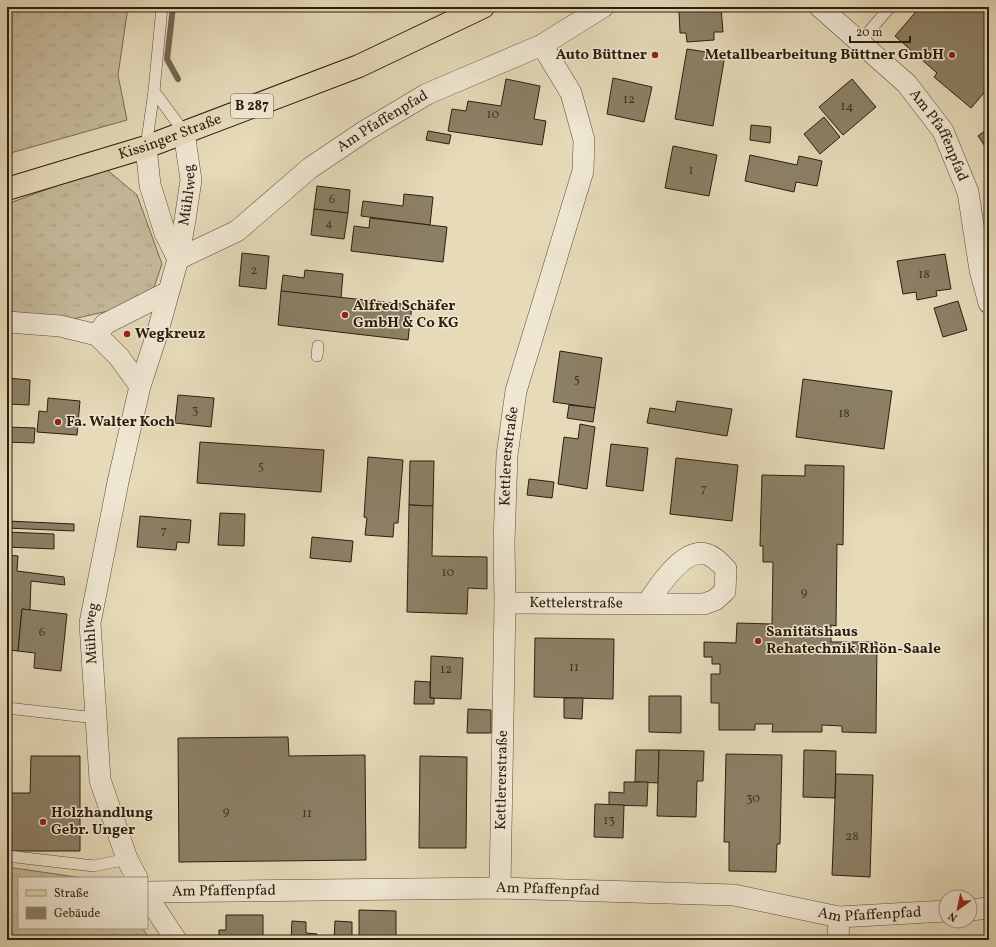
<svg xmlns="http://www.w3.org/2000/svg" width="996" height="947" viewBox="0 0 996 947" font-family="Vollkorn,serif">
<style>
.grass{fill:url(#grass-tufts);stroke:#786c54}
.lines{fill:none;stroke-linecap:round;stroke-linejoin:round}
.stream{stroke:#756851;stroke-width:6}
.building{fill:#8c8066;stroke:#2b1e0d}
.lane-casing{stroke:#5a4d38;stroke-width:12}
.street-casing{stroke:#5a4d38;stroke-width:22}
.primary-casing{stroke:#2b1e0d;stroke-width:24}
.lane{stroke:#efe7d2;stroke-width:11}
.street{stroke:#efe7d2;stroke-width:21}
.primary{stroke:#e6dab9;stroke-width:22}
.poi-dot{fill:#8f2418;stroke:#efe7d2;stroke-width:1.5}
.labels{text-anchor:middle;dominant-baseline:central;stroke-width:3;stroke-linejoin:round;paint-order:stroke}
.number-label{font-size:13px;fill:#433623}
.shield{fill:#efe7d2;stroke:#665a48;stroke-width:1}
.shield-label{font-size:14px;font-weight:bold;fill:#2b1e0d}
.poi-label{font-size:15px;font-weight:bold;fill:#2b1e0d;stroke:#efe7d2;text-anchor:start}
.street-label{font-size:15px;fill:#2b1e0d;stroke:#efe7d2}
</style>
<defs>
<pattern id="grass-tufts" width="24" height="20" patternUnits="userSpaceOnUse"><rect width="24" height="20" fill="#c6ba9c"/><path d="M3 7l-1-3M5 7V3M7 7l1-3M15 17l-1-3M17 17v-4M19 17l1-3" fill="none" stroke="#aa9f85"/></pattern>
</defs>
<rect width="100%" height="100%" fill="#e6dab9"/>
<filter id="stains"><feTurbulence type="fractalNoise" baseFrequency=".005" numOctaves="4"/><feColorMatrix values="0 0 0 0 .2 0 0 0 0 .09 0 0 0 0 .02 0 0 0 .5 -.17"/></filter>
<radialGradient id="worn" r=".72"><stop offset=".6" stop-color="#630" stop-opacity="0"/><stop offset="1" stop-color="#630" stop-opacity=".3"/></radialGradient>
<g class="grass">
<path d="M7,7h121l-10,68 9,45 -120,34z"/>
<path d="M105,168l32,27 25,69 -13,38 -81,18 -61,-9v-107z"/>
<path d="M7,867l76,11h-64v50h123l9,12h-144z"/>
</g>
<g class="lines">
<path class="stream" d="M173,7l-6,52 11,20"/>
</g>
<g class="building">
<path d="M721,7l2,25h-9v8l-27,2 -1,-9h-6l-1,-23z"/>
<path d="M920,7h26l3,2 1,-2h39v80l-18,21 -37,-31 3,-4 -42,-37z"/>
<path d="M687,49l38,6 -12,71 -38,-7z"/>
<path d="M613,78l39,9 -8,35 -37,-8z"/>
<path d="M506,79l34,7 -6,33 12,2 -4,24 -94,-14 4,-22 14,2 2,-10 33,5z"/>
<path d="M852,79l24,28 -33,28 -24,-28z"/>
<path d="M824,117l16,20 -20,17 -16,-20z"/>
<path d="M751,125l20,2 -1,16 -20,-3z"/>
<path d="M989,128v24l-11,-16z"/>
<path d="M428,131l23,4 -2,9 -23,-4z"/>
<path d="M673,146l44,9 -8,41 -44,-8z"/>
<path d="M750,155l47,10 2,-9 23,5 -5,25 -21,-4 -2,10 -49,-11z"/>
<path d="M317,186l33,4 -2,23 -34,-4z"/>
<path d="M404,194l29,3 -3,28 -69,-9 2,-15 40,5z"/>
<path d="M314,209l34,4 -4,26 -33,-4z"/>
<path d="M370,218l77,9 -4,35 -92,-11 3,-25 15,2z"/>
<path d="M242,253l27,3 -3,33 -27,-3z"/>
<path d="M945,254l6,35 -15,2 1,5 -20,4 -1,-8 -13,2 -6,-33z"/>
<path d="M305,270l38,4 -2,24 -60,-7 2,-16 21,3z"/>
<path d="M281,291l131,14 -4,35 -130,-15z"/>
<path d="M958,301l9,29 -24,7 -9,-29z"/>
<path d="M560,351l42,7 -7,50 -42,-6z"/>
<path d="M7,378l23,2 -1,25 -22,-1z"/>
<path d="M803,379l89,12 -8,58 -88,-12z"/>
<path d="M178,395l36,3 -3,29 -36,-4z"/>
<path d="M48,398l32,3 -3,34 -40,-3 2,-21 8,1z"/>
<path d="M677,401l55,8 -5,27 -80,-13 3,-15 25,4z"/>
<path d="M569,405l26,3 -2,14 -26,-4z"/>
<path d="M580,424l15,3 -8,62 -29,-5 6,-47 14,2z"/>
<path d="M7,427l28,1 -1,15 -27,-1z"/>
<path d="M200,442l124,8 -3,42 -124,-9z"/>
<path d="M611,444l37,4 -5,43 -37,-5z"/>
<path d="M368,457l35,3 -5,63h-4l-1,14 -28,-2 2,-17 -3,-1z"/>
<path d="M676,458l62,7 -6,56 -62,-7z"/>
<path d="M410,461h24l-1,45 -24,-1z"/>
<path d="M805,465l39,1 -1,79 -6,-1 -1,82 -5,-1v17h46l-1,91 -34,-1v-6l-20,-1v7h-50l1,-8h-18v6h-36v-27h-8v-29h9v-10h-8v-7h-8v-15l32,1 1,-20 35,1 1,-62h-10v-16h-3l2,-71 43,1z"/>
<path d="M529,479l25,3 -2,16 -25,-3z"/>
<path d="M409,505l24,1 -1,50 55,1v32l-19,-1 -1,26 -60,-2z"/>
<path d="M220,513l25,1 -1,32 -26,-1z"/>
<path d="M140,516l51,4 -2,23 -12,-1 -1,8 -39,-3z"/>
<path d="M7,521l67,3v7l-67,-3z"/>
<path d="M7,532l47,2v15l-47,-2z"/>
<path d="M312,537l41,4 -2,21 -41,-4z"/>
<path d="M7,555l11,1 -1,15 47,6 1,8 -34,-4 -1,29 -8,-1 -4,42 -8,-1 -2,20z"/>
<path d="M22,609l45,5 -6,57 -27,-3 1,-15 -17,-2z"/>
<path d="M535,638l79,1 -1,60 -79,-2z"/>
<path d="M431,656l32,2 -2,41 -31,-1z"/>
<path d="M415,681l15,1v16h4v6h-20z"/>
<path d="M649,696h32v37l-32,-1z"/>
<path d="M564,698h19l-1,21 -18,-1z"/>
<path d="M468,709l23,1v23h-24z"/>
<path d="M288,737l1,19 76,-1 1,105 -187,2 -1,-124z"/>
<path d="M636,750h23v33l-24,-1z"/>
<path d="M659,750l45,1 -1,30h-6l-1,36 -39,-1z"/>
<path d="M804,750l32,1 -1,47 -32,-1z"/>
<path d="M726,754l56,1 -2,89h-3l-1,28 -47,-1v-29h-5z"/>
<path d="M31,756h49v95h-73v-58h23z"/>
<path d="M420,756l47,1 -1,91h-47z"/>
<path d="M836,774l37,1 -3,102 -38,-2z"/>
<path d="M624,782h24l-1,24 -38,-1v-13l15,1z"/>
<path d="M595,804l29,1 -1,33 -29,-1z"/>
<path d="M359,910l37,1v29h-37z"/>
<path d="M226,915h37v25h-44v-10h7z"/>
<path d="M292,921l14,1v11l11,1 -1,6h-25z"/>
<path d="M335,921l17,1v18h-18z"/>
</g>
<g class="lines">
<g class="lane-casing">
<g id="lane">
<path d="M860,42l30,-35"/>
<path d="M154,91l30,41"/>
<path d="M146,147l8,-56 8,-84"/>
<path d="M317,356l1,-10"/>
<path d="M7,708l89,10"/>
<path d="M7,856l87,10 33,-7"/>
</g>
</g>
<g class="street-casing">
<g id="street">
<path id="s1" d="M820,7l87,77 36,47 25,61 12,78 9,33"/>
<path d="M146,147l4,38 15,48 13,26"/>
<path id="s2" d="M178,259l59,-28 73,-63 55,-37 62,-37 115,-49 61,-38"/>
<path d="M7,322l53,4 37,9 22,22 21,29"/>
<path d="M97,335l8,-11 63,-32"/>
<path id="s3" d="M505,603l199,1 11,-4 10,-9 1,-22c-6,-6 -12,-13 -20,-15 -23,-6 -48,33 -59,50"/>
<path id="s4" d="M137,878l-10,-19 -27,-79 -10,-157 28,-141 22,-96 17,-52 21,-75 7,-39 6,-40 -7,-48"/>
<path id="s5" d="M500,888l5,-285 -1,-61 3,-87 9,-64 67,-220 1,-31 -13,-47 -29,-48"/>
<path id="s6" d="M147,892l353,-4 234,7 105,22 107,-6"/>
<path d="M147,896l29,44"/>
<path d="M970,910l19,-2"/>
<path d="M838,940l1,-23"/>
</g>
</g>
<g class="primary-casing">
<g id="primary">
<path id="s7" d="M7,189l139,-42 213,-81 124,-59"/>
</g>
</g>
<use href="#lane" class="lane"/>
<use href="#street" class="street"/>
<use href="#primary" class="primary"/>
</g>
<g class="poi-dot">
<circle cx="655" cy="55" r="4"/>
<circle cx="952" cy="55" r="4"/>
<circle cx="345" cy="315" r="4"/>
<circle cx="127" cy="334" r="4"/>
<circle cx="58" cy="422" r="4"/>
<circle cx="758" cy="641" r="4"/>
<circle cx="43" cy="822" r="4"/>
</g>
<g class="labels">
<g class="number-label">
<text x="629" y="100">12</text>
<text x="847" y="107">14</text>
<text x="493" y="115">10</text>
<text x="691" y="171">1</text>
<text x="332" y="200">6</text>
<text x="329" y="224">4</text>
<text x="254" y="271">2</text>
<text x="924" y="275">18</text>
<text x="577" y="380">5</text>
<text x="195" y="411">3</text>
<text x="844" y="414">18</text>
<text x="261" y="467">5</text>
<text x="704" y="489">7</text>
<text x="164" y="531">7</text>
<text x="448" y="573">10</text>
<text x="804" y="593">9</text>
<text x="42" y="633">6</text>
<text x="574" y="668">11</text>
<text x="446" y="670">12</text>
<text x="753" y="799">30</text>
<text x="226" y="812">9</text>
<text x="307" y="814">11</text>
<text x="609" y="821">13</text>
<text x="852" y="837">28</text>
</g>
<rect class="shield" x="231" y="94" width="42" height="24" rx="3"/>
<g class="shield-label">
<text x="252" y="106">B 287</text>
</g>
<g class="poi-label">
<text x="647" y="55" text-anchor="end">Auto Büttner</text>
<text x="944" y="55" text-anchor="end">Metallbearbeitung Büttner GmbH</text>
<text x="353" y="306">Alfred Schäfer<tspan x="353" dy="17">GmbH &amp; Co KG</tspan></text>
<text x="135" y="334">Wegkreuz</text>
<text x="66" y="422">Fa. Walter Koch</text>
<text x="766" y="632">Sanitätshaus<tspan x="766" dy="17">Rehatechnik Rhön-Saale</tspan></text>
<text x="51" y="813">Holzhandlung<tspan x="51" dy="17">Gebr. Unger</tspan></text>
</g>
<g class="street-label">
<text stroke="none"><textPath href="#s2" startOffset="248">Am Pfaffenpfad</textPath></text>
<text stroke="none"><textPath href="#s7" startOffset="171">Kissinger Straße</textPath></text>
<text stroke="none"><textPath href="#s1" startOffset="177">Am Pfaffenpfad</textPath></text>
<text stroke="none"><textPath href="#s4" startOffset="702">Mühlweg</textPath></text>
<text stroke="none"><textPath href="#s5" startOffset="432">Kettlererstraße</textPath></text>
<text stroke="none"><textPath href="#s3" startOffset="71">Kettelerstraße</textPath></text>
<text stroke="none"><textPath href="#s4" startOffset="252">Mühlweg</textPath></text>
<text stroke="none"><textPath href="#s5" startOffset="108">Kettlererstraße</textPath></text>
<text stroke="none"><textPath href="#s6" startOffset="401">Am Pfaffenpfad</textPath></text>
<text stroke="none"><textPath href="#s6" startOffset="77">Am Pfaffenpfad</textPath></text>
<text stroke="none"><textPath href="#s6" startOffset="725">Am Pfaffenpfad</textPath></text>
</g>
</g>
<rect width="996" height="947" fill="none" stroke="#e6dab9" stroke-width="24"/>
<rect x="8" y="8" width="980" height="931" fill="none" stroke="#2b1e0d" stroke-width="2"/>
<rect x="12" y="12" width="972" height="923" fill="none" stroke="#2b1e0d"/>
<rect x="18" y="877" width="130" height="52" fill="#efe7d2" stroke="#a19783"/>
<rect x="26" y="890" width="20" height="6" fill="#e6dab9" stroke="#a19783"/>
<text x="54" y="897" font-size="12" fill="#2b1e0d">Straße</text>
<rect x="26" y="907" width="20" height="12" fill="#8c8066" stroke="#a19783"/>
<text x="54" y="917" font-size="12" fill="#2b1e0d">Gebäude</text>
<g transform="translate(958 909) rotate(213)"><circle r="19" fill="#efe7d2" stroke="#a19783"/>
<path d="M0-3L7 15L0 10L-7 15Z" fill="#8f2418"/>
<text y="-6" font-size="11" font-weight="bold" text-anchor="middle" fill="#2b1e0d">N</text>
</g>
<path d="M850 36v6h60v-6" fill="none" stroke="#2b1e0d" stroke-width="2"/>
<text x="856" y="36" font-size="12" fill="#2b1e0d" stroke="#efe7d2" stroke-width="3" paint-order="stroke">20 m</text>
<rect width="100%" height="100%" filter="url(#stains)"/>
<rect width="100%" height="100%" fill="url(#worn)"/>
</svg>
